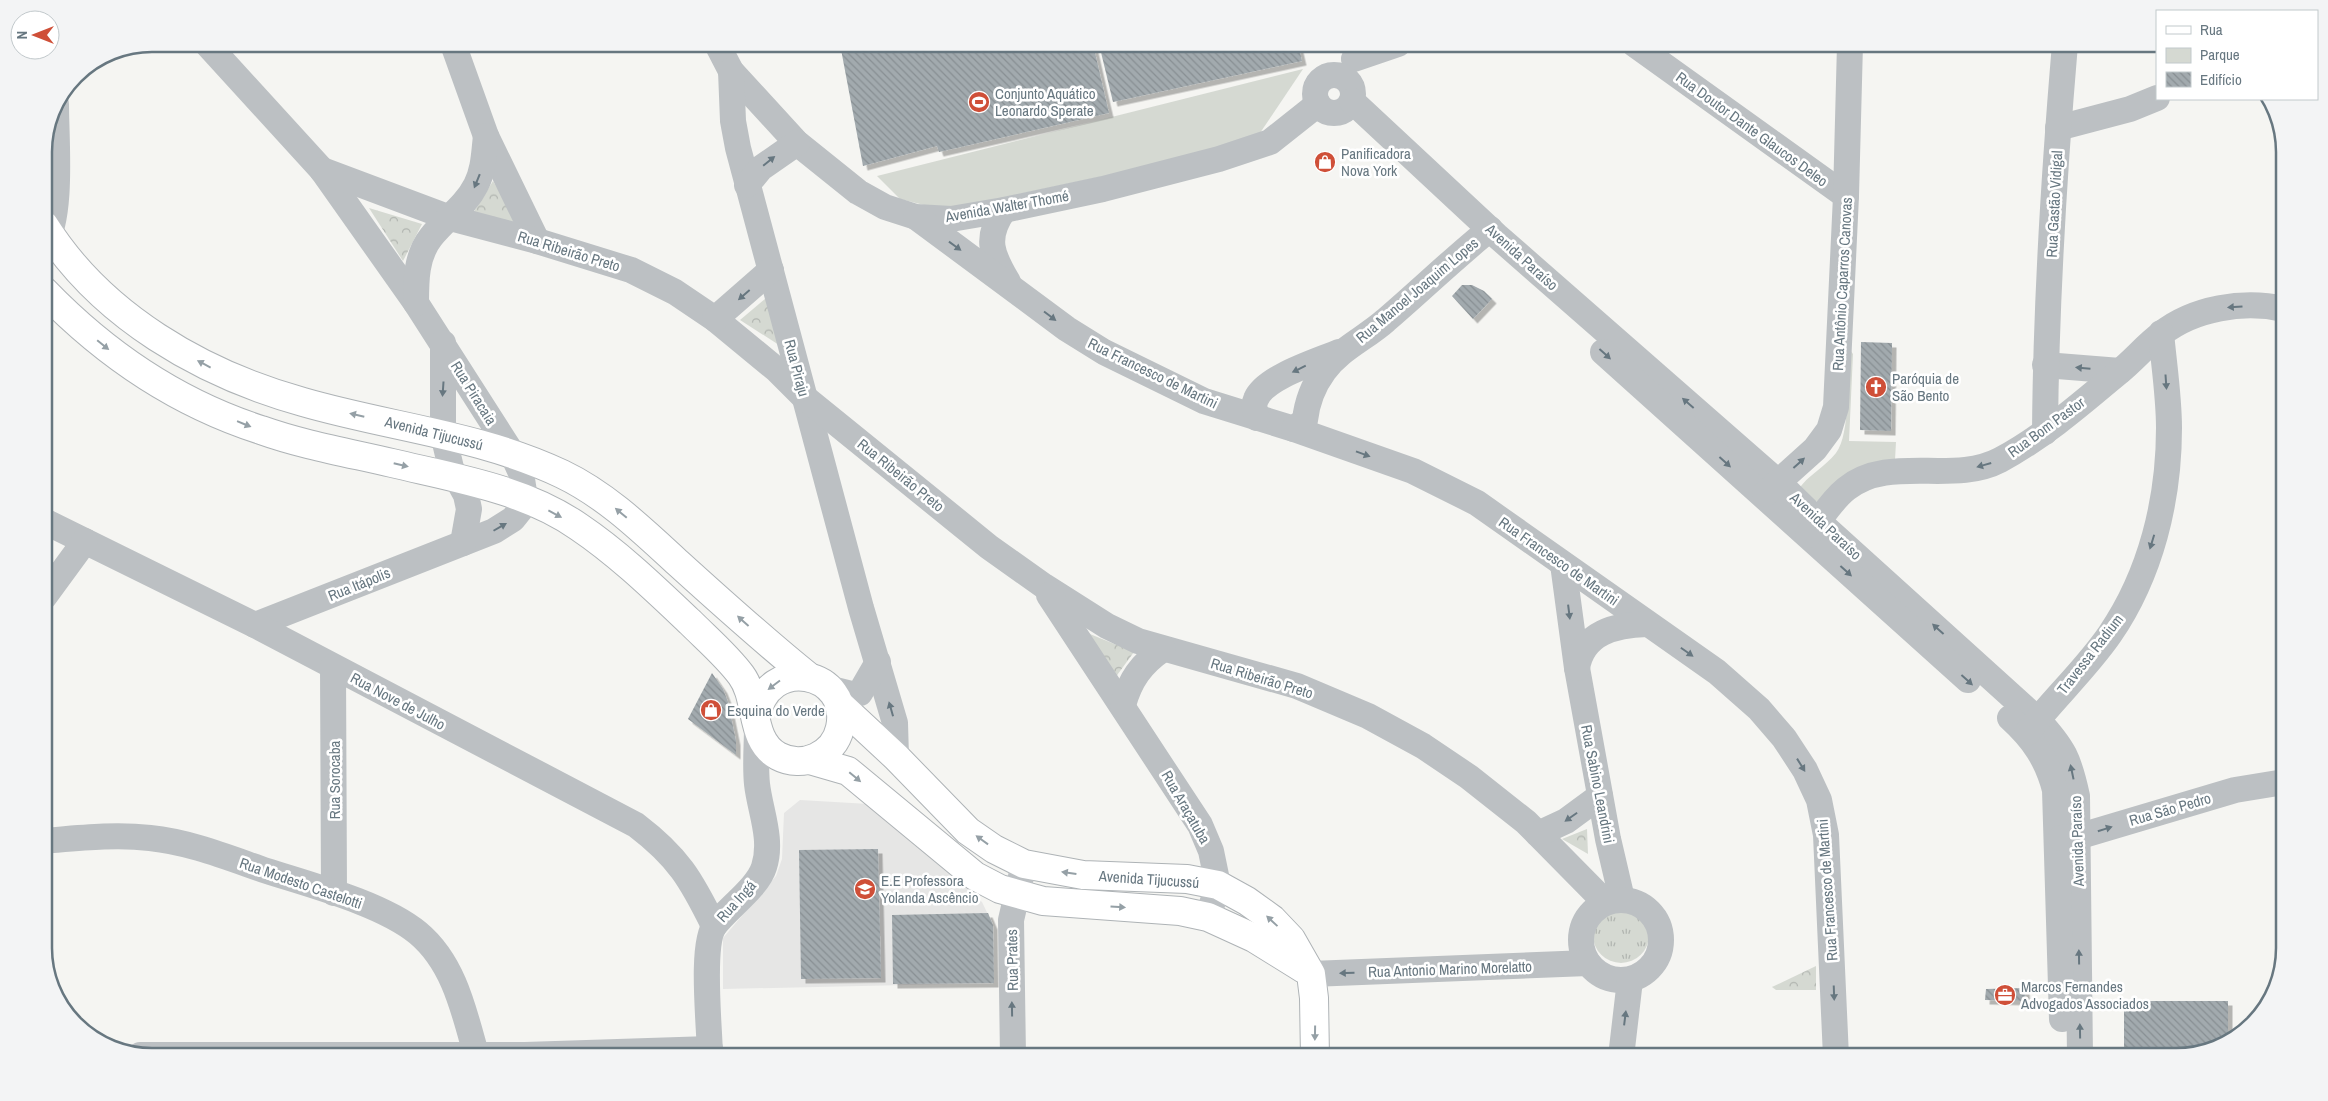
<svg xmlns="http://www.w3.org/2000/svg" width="2328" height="1101" viewBox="0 0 2328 1101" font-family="'Archivo Narrow',sans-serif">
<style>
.built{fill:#e6e6e5}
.grass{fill:url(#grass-tufts)}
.forest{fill:url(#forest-crowns)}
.park{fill:#d5d9d2}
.building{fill:url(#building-back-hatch);filter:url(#shadow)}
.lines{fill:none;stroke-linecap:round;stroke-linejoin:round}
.major-casing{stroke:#aeb3b6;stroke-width:30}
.minor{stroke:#bcc0c3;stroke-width:26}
.major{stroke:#fff;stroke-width:28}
.oneway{fill:#677780}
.oneway2{fill:#95a0a6}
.labels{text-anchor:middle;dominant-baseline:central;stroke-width:5;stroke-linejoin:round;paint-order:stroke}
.poi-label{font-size:15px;fill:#677780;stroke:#fff;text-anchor:start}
.street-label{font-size:15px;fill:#677780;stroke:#fff}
.rim{fill:none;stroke:#677780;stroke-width:2.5}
</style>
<defs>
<pattern id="grass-tufts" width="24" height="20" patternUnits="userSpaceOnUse" patternTransform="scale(1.25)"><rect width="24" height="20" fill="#d5d9d2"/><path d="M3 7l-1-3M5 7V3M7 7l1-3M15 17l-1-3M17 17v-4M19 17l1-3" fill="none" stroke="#b1b5b0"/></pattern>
<pattern id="forest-crowns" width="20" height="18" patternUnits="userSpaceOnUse" patternTransform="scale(1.25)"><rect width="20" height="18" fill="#d5d9d2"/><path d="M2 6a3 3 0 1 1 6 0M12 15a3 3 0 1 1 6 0" fill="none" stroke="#b1b5b0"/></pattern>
<pattern id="building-back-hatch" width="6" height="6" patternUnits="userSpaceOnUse" patternTransform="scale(1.25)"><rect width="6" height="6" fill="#a2aaae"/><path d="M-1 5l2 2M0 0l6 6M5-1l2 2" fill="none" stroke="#888f93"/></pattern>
<filter id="shadow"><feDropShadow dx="4.5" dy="4.5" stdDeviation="0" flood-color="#0004"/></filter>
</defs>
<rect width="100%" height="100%" fill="#f5f5f2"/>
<path class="built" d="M800,800l69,4 113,98 11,23 1,58 -271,6v-51l53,-62 6,-17 2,-46z"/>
<circle class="grass" cx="1621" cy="935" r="28"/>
<g class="forest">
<path d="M493,181l28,45 -48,-13z"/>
<path d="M369,208l53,16 -19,37z"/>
<path d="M766,298l13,47 -39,-25z"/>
<path d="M1085,632l49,20 -19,26z"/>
<path d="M1587,829l1,25 -26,-15z"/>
<path d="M1816,966v24h-40l-4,-3z"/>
</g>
<g class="park">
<path d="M1303,69l-45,67 -102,29 -212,45 -44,-11 -23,-23z"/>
<path d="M1848,347l5,7 -4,87 47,1 -1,18 -75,42 -15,-3 -7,-9c10,-15 27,-23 38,-37 15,-19 11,-80 12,-106z"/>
</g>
<g class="building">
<path d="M840,44h253l16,69 -170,39 -2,-6 -74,20z"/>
<path d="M1099,44h199l4,17 -189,41z"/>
<path d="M1462,285h10l12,6 8,8 -19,20 -21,-23z"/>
<path d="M1861,342l31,1 -1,88 -31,-1z"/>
<path d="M712,673l11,16 5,13 8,39v14l-48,-36z"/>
<path d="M878,849l3,129 -80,1 -2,-129z"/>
<path d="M988,913l5,12 1,58 -101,1 -1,-69z"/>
<path d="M2025,988l1,13 -41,-1 1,-11z"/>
<path d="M2124,1001h104v40l-52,16h-52z"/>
</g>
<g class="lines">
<g class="major-casing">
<g id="major">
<path d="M44,225c57,91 158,149 259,177 86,25 177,33 259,72 44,21 80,56 116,89 43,39 86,78 131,114"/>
<path d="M44,291c61,63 133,112 217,139 42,15 88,23 131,33 63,15 133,26 187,64 40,27 76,62 111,95 17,17 37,34 51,53 18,24 8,65 37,81 24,13 56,0 62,-28 12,-57 -73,-75 -84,-11"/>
<path d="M839,704l57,53 72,74 26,18 30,15 59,11 104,4 31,6 29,16 25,18 19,20 20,35 3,24 1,59"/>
<path d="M810,760l38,11 127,105 25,13 43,12 137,10 28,6 46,21 50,31"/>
</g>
</g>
<g class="minor">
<path d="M207,44l115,126 94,133 96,150 9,20 4,25 -4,11 -8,10 -19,12 -239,94"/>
<path d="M453,44l33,92 51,105"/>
<path d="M717,44l14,27 66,72 61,49 27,15 31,10 35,2 53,-9 99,-21 116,-30 51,-17 48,-38"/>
<path d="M1634,44l212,152"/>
<path d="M1354,59l44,-15"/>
<path d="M731,71l2,50 5,27 123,460 34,115 1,34"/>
<circle cx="1334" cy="94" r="19"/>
<path d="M1352,101l145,135 281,246 41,40 218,197c27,29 32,40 40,77l3,261"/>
<path d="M2058,128l72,-19 27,-11"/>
<path d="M322,170l128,48 87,23 94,29 44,22 40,27 62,51 27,27 185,150 55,39 63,40 31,15 159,45 71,30 55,30 46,31 57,45 79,80"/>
<path d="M747,185l14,-17 36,-25"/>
<path d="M1004,210c-20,28 -12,45 4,72"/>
<path d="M916,217l151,112 37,23 100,49 90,28 119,42 64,32 240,169 42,37 25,29 21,32 14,30 7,35 10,222"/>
<path d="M44,246c19,-30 12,-105 12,-142"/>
<path d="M416,303c0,-23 0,-47 15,-66 14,-18 34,-30 45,-52 8,-15 8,-33 10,-49"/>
<path d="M715,319l56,-49"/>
<path d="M443,343v91l8,34 15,27 3,14 -6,34"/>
<path d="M1603,352l365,328"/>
<path d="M2045,365l75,6"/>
<path d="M1257,418c-2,-6 -4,-13 -1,-19 9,-22 62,-38 83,-47"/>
<path d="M1294,429l11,-9c2,-18 8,-34 19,-49 16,-22 42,-33 62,-51 35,-30 68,-62 104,-91"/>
<path d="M2045,432c1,-130 9,-259 20,-388"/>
<path d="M1765,494l50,-45 14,-19 7,-23 10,-211 4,-152"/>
<path d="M44,521l211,104 381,200c42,32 55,54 78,101"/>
<path d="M1808,535c13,-16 22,-33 38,-46 43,-35 107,-4 154,-29 43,-23 82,-57 119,-88 15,-12 27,-27 42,-38 33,-26 82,-34 123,-25"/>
<path d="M1563,564l14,104 31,171 14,60"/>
<path d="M1049,595l151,230 11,26 7,34 -10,32"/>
<path d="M44,597l41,-56"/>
<path d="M333,667l1,226"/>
<path d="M1577,668c6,-36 39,-43 70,-44"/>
<path d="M828,688l24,6 8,-1 18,-31"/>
<path d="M1123,705c7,-25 18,-41 40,-56"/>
<path d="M2010,718c23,21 37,41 45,72l7,229"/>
<path d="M2027,733c26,-34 59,-64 83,-99 41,-60 59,-134 59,-206 0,-31 -5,-63 -8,-95"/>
<path d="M1538,834l28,-13 34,-25"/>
<path d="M2061,838l16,-1 158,-47 49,-8"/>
<path d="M44,841c36,-3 71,-7 106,-3 40,4 79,20 117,33 44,14 116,33 151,62 36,30 46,78 58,121"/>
<circle cx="1621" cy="940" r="40"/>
<path d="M1311,974l277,-11"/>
<path d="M140,1055h385l185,-6"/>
<path d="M710,1057c0,-27 -10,-113 5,-132 13,-17 43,-38 49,-58 9,-28 -4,-56 -7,-83 -2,-19 0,-38 0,-57"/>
<path d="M1013,1057l-2,-137 13,-56"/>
<path d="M1621,1057l9,-77"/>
</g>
<use href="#major" class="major"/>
</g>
<defs><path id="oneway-solid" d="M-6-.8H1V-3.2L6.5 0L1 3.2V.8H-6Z" transform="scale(1.25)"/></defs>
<g class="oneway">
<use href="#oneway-solid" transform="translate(769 161) rotate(-39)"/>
<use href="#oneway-solid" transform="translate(477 181) rotate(112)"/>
<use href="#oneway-solid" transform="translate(955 246) rotate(36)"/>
<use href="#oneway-solid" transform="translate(744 295) rotate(139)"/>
<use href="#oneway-solid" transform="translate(2235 307) rotate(176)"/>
<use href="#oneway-solid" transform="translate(1050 316) rotate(37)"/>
<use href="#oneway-solid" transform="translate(1605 354) rotate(42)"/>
<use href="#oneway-solid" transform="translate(2083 368) rotate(-175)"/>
<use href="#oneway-solid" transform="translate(1299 369) rotate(154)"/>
<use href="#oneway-solid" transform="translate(2166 382) rotate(86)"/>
<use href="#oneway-solid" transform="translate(443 389) rotate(94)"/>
<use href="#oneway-solid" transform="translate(1688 403) rotate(-139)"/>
<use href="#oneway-solid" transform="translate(1363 454) rotate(20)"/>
<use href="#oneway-solid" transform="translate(1725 462) rotate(42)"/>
<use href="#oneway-solid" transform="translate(1799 463) rotate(-42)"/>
<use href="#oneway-solid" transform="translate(1984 465) rotate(164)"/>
<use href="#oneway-solid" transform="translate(500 527) rotate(-30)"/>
<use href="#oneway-solid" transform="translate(2152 542) rotate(107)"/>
<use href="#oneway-solid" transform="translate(1846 571) rotate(42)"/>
<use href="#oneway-solid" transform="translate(1569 612) rotate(83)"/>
<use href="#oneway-solid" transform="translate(1938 629) rotate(-138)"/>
<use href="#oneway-solid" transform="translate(1687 652) rotate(35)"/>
<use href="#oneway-solid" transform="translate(1967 680) rotate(42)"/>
<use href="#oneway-solid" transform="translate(891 709) rotate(-106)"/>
<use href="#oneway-solid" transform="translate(1801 765) rotate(58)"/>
<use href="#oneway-solid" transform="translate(2072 772) rotate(-102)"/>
<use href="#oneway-solid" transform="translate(1571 817) rotate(145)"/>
<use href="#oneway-solid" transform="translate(2105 829) rotate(-17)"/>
<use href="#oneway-solid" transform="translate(2079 957) rotate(-91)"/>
<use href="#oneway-solid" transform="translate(1347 973) rotate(178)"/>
<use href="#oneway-solid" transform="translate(1834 993) rotate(88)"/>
<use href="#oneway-solid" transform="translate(1012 1009) rotate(-91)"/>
<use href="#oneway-solid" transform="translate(1625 1018) rotate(-83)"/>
<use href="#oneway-solid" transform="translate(2080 1031) rotate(-91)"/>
</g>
<g class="oneway2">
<use href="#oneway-solid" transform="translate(103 345) rotate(39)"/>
<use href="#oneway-solid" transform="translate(204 364) rotate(-152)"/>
<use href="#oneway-solid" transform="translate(357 415) rotate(-167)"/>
<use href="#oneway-solid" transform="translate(244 424) rotate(22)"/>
<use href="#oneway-solid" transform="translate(401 465) rotate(13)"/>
<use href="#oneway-solid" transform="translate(621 513) rotate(-140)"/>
<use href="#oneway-solid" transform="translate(555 514) rotate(28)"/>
<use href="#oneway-solid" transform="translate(743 621) rotate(-138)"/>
<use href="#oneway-solid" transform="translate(774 685) rotate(143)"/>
<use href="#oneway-solid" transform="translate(855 777) rotate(40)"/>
<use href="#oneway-solid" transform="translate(982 840) rotate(-144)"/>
<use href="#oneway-solid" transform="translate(1069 873) rotate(-172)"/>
<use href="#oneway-solid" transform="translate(1118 907) rotate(4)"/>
<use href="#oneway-solid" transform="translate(1272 921) rotate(-137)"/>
<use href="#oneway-solid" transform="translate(1315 1033) rotate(91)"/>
</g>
<defs>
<g id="stadium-disc" transform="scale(1.125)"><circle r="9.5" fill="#cf4f38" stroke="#fff"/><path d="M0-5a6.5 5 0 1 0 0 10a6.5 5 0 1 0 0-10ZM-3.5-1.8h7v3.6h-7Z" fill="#fff"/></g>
<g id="shop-disc" transform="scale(1.125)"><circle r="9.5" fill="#cf4f38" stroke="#fff"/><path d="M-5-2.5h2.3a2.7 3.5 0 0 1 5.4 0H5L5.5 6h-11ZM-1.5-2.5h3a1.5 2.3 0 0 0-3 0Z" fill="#fff"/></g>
<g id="church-disc" transform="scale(1.125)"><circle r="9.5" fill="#cf4f38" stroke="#fff"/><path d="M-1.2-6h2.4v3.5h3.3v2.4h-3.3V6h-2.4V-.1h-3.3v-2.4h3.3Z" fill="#fff"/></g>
<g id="school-disc" transform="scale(1.125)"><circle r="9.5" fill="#cf4f38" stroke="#fff"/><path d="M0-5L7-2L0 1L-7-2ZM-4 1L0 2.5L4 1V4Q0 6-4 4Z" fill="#fff"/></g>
<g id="office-disc" transform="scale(1.125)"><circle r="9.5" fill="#cf4f38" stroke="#fff"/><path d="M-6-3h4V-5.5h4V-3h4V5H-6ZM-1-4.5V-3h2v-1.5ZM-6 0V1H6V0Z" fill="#fff"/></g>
</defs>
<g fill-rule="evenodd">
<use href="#stadium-disc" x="979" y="102"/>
<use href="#shop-disc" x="1325" y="162"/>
<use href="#church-disc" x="1876" y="387"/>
<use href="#shop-disc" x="711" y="710"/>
<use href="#school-disc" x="865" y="889"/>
<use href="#office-disc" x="2005" y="995"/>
</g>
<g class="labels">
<g class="poi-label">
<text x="995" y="93">Conjunto Aquático<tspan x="995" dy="17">Leonardo Sperate</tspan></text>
<text x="1341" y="153">Panificadora<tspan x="1341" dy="17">Nova York</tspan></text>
<text x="1892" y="378">Paróquia de<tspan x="1892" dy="17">São Bento</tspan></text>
<text x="727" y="710">Esquina do Verde</text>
<text x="881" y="880">E.E Professora<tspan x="881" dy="17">Yolanda Ascêncio</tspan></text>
<text x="2021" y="986">Marcos Fernandes<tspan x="2021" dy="17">Advogados Associados</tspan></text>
</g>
<g class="street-label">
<text transform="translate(1752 129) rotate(36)">Rua Doutor Dante Glaucos Deleo</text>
<text transform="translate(2054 204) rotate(-87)">Rua Gastão Vidigal</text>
<text transform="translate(1007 206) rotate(-10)">Avenida Walter Thomé</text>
<text transform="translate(569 251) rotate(17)">Rua Ribeirão Preto</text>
<text transform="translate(1522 257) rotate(42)">Avenida Paraíso</text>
<text transform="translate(1842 284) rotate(-87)">Rua Antônio Caparros Canovas</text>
<text transform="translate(1417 290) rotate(-40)">Rua Manoel Joaquim Lopes</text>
<text transform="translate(797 368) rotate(75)">Rua Piraju</text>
<text transform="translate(1153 373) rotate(26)">Rua Francesco de Martini</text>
<text transform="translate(474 393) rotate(58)">Rua Piracaia</text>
<text transform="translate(2046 427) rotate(-36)">Rua Bom Pastor</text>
<text transform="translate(434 433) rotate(14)">Avenida Tijucussú</text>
<text transform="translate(901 475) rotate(39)">Rua Ribeirão Preto</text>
<text transform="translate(1826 526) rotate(43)">Avenida Paraíso</text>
<text transform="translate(1559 561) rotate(35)">Rua Francesco de Martini</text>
<text transform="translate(359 584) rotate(-22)">Rua Itápolis</text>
<text transform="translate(2090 654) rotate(-52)">Travessa Radium</text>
<text transform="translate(1262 678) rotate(17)">Rua Ribeirão Preto</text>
<text transform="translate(398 701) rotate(28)">Rua Nove de Julho</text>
<text transform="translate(334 780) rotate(-90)">Rua Sorocaba</text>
<text transform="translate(1598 784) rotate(79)">Rua Sabino Leandrini</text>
<text transform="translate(1186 807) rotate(60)">Rua Araçatuba</text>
<text transform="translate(2170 809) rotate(-16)">Rua São Pedro</text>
<text transform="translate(2077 841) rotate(-92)">Avenida Paraíso</text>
<text transform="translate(1149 879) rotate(4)">Avenida Tijucussú</text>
<text transform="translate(301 883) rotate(19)">Rua Modesto Castelotti</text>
<text transform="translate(1827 890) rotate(-94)">Rua Francesco de Martini</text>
<text transform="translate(736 901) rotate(-48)">Rua Ingá</text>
<text transform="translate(1012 960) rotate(-91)">Rua Prates</text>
<text transform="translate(1450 969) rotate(-2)">Rua Antonio Marino Morelatto</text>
</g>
</g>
<path d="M0 0H2328V1101H0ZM152 52H2176A100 100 0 0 1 2276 152V948A100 100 0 0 1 2176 1048H152A100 100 0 0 1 52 948V152A100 100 0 0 1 152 52Z" fill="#f3f4f5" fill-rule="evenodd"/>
<path class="rim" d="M152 52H2176A100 100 0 0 1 2276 152V948A100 100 0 0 1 2176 1048H152A100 100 0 0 1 52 948V152A100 100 0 0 1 152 52Z"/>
<rect x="2156" y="10" width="162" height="90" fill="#ffffff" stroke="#c2c9cc"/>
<rect x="2166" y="26" width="25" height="8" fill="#ffffff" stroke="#c2c9cc"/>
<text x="2200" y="35" font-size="15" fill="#677780">Rua</text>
<rect x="2166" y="48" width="25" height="15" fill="#d5d9d2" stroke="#c2c9cc"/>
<text x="2200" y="60" font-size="15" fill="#677780">Parque</text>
<rect x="2166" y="72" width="25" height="15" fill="url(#building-back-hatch)" stroke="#c2c9cc"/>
<text x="2200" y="85" font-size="15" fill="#677780">Edifício</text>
<g transform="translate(35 35) rotate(270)"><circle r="24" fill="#ffffff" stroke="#c2c9cc"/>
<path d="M0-4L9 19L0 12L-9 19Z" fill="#cf4f38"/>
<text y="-8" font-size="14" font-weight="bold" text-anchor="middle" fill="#677780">N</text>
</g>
</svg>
